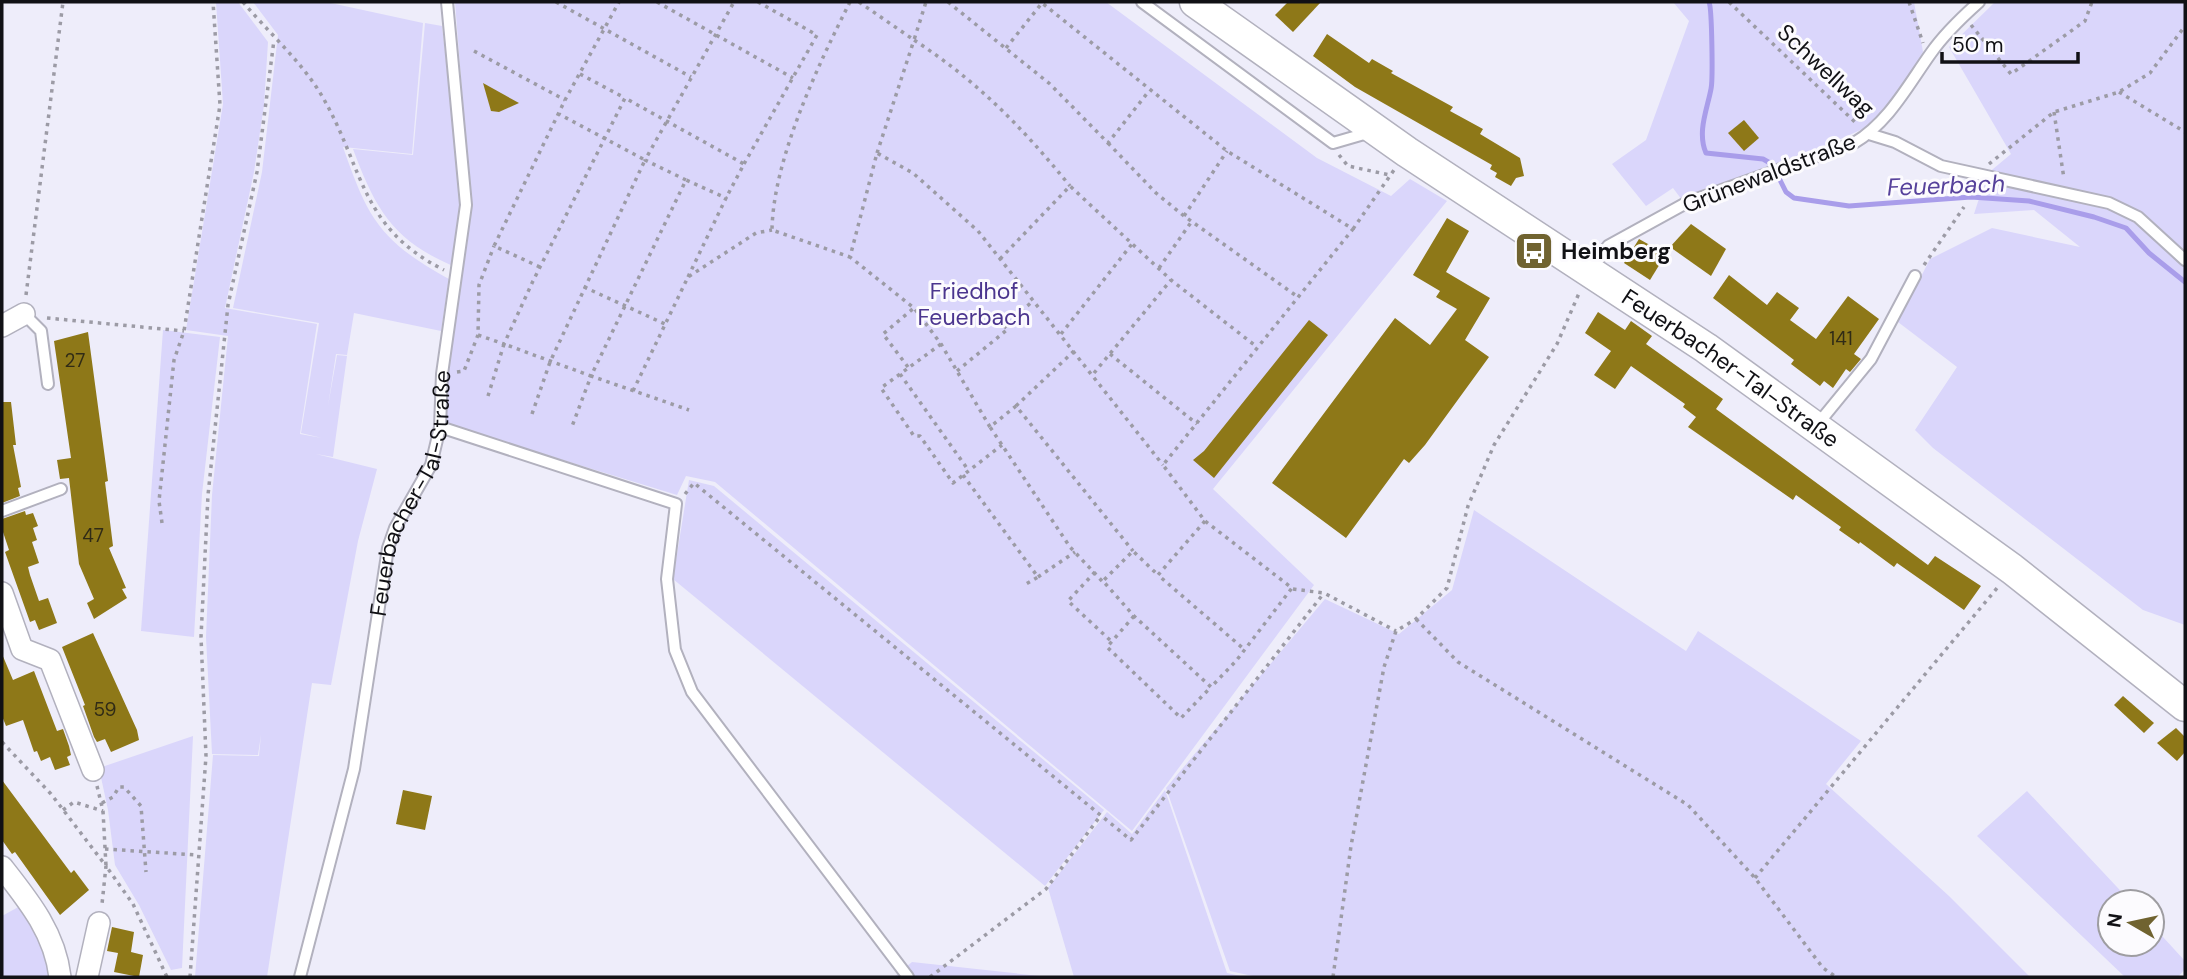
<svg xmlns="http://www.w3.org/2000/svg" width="2187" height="979" viewBox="0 0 2187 979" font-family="'DM Sans',sans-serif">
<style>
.green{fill:#dad6fb}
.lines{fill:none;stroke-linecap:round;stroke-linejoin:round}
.stream{stroke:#a99dea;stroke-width:5}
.building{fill:#8e7818}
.lane-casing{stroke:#b2b1be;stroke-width:14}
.street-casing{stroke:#b2b1be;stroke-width:24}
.secondary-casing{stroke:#b2b1be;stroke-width:33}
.path{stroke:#9c9ba5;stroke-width:3.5;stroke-dasharray:3.5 5;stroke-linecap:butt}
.lane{stroke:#fff;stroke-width:10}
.street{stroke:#fff;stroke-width:21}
.secondary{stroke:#fff;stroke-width:30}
.labels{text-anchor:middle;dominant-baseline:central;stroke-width:6;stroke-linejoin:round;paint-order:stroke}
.number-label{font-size:19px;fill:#302b16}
.street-label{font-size:23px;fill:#111115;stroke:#fcfbfe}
.poi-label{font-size:23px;font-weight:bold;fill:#111115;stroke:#fcfbfe;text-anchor:start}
.park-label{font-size:23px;fill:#4b358e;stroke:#fcfbfe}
.water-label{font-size:24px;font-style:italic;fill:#56419b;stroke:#fcfbfe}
</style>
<rect width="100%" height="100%" fill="#eeedfa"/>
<g class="green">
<path d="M216,2h22l30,40 -4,63 -10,67 -29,136 92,16 -17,110 22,4 -21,-5 18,-110 -86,-15 29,-136 16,-137 -25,-33h73l97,21 -11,131 -69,-7c25,72 37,94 106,132l-8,52 -87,-18 -7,42 -11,-1 -8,52 9,-51 10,1 -14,101 -17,-3 61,15 -19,72 -27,144 -19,-2 -45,294h-72l18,-222 46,1 2,-21 -3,20 -46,-1 -6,-117 6,-142 16,-159 -42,-6 37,-226z"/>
<path d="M455,2h651l211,156 74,38 19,-17 37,22 -234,288 101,96 -182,246 -417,-349 -29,-6 -9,19 -232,-71 2,-58 24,-159z"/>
<path d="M1673,2h241l9,50 -15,30 -41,45 -179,81 -15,-20 -27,18 -34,-42 34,-24 43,-119z"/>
<path d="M1995,2h190v623l-42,-15 -210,-162 -18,-18 42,-63 -59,-45 32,-63 62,-31 88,19 -46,-37 -60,4 13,-40 24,-20 -62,-107z"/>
<path d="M425,23l17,3 20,179 -9,61c-61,-26 -78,-58 -100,-117l60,6z"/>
<path d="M163,330l57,7 -18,157 -8,143 -53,-6z"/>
<path d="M689,480l25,6 390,324 -59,76 -372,-307z"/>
<path d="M1474,510l212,141 12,-20 163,110 -35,43 123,112 81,81h-773l-27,-6 -64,-183 159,-189 74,35 53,-44z"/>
<path d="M193,736l-11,232 -11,2 -32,-65 -24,-40 -7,-55 -9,-42z"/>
<path d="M1165,790l62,183 18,4h-171l-26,-89 59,-76 25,22z"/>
<path d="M2027,791l104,111h-21v42h42v-19l33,36v8l-7,8h-53l-148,-141z"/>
<path d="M22,905l21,37 7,35h-48v-61z"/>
<path d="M912,962l137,15h-155z"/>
</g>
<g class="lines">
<g class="stream">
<path d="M1709,2c3,6 4,79 2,87 -4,21 -14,43 -5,64l57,6 7,4"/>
<path d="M1778,176l8,16 8,6 55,8 122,-9 58,4 65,16 32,11 23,25 36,29"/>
</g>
</g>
<g class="building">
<path d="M1288,2h33l-28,30 -18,-17z"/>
<path d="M1327,34l42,29 3,-4 21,12 -2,2 62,34 -3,4 33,18 -3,5 40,24 4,18 -8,2 -5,8 -16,-9 2,-4 -7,-4 2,-4 -137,-78 -42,-31z"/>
<path d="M483,83l36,20 -20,9 -8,-1z"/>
<path d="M1744,120l15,18 -15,13 -16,-18z"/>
<path d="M1447,218l22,13 -23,41 44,26 -25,42 24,17 -64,88 -16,18 -5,-4 -58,79 -74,-55 123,-165 35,27 27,-36 -21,-12 4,-6 -27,-16z"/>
<path d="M1691,224l35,25 -15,27 -41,-29z"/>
<path d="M1639,239l27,15 -16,26 -26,-17z"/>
<path d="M1729,275l38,30 10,-13 22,16 -9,12 26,19 32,-43 31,23 -25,35 7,5 -11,13 -4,-3 -13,19 -9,-7 -4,5 -29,-22 3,-4 -81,-62z"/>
<path d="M1598,312l27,18 6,-9 21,15 -6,8 77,55 -7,10 212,156 7,-9 46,30 -17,24 -67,-47 -3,4 -34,-25 -1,2 -20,-14 2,-3 -45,-32 -3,5 -105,-73 8,-10 -13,-10 2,-3 -54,-38 -16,23 -21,-14 17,-24 -26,-18z"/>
<path d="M1309,320l19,15 -114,143 -21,-18 11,-9z"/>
<path d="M88,332l20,149 -3,1 8,64 -4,2 17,40 -4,1 5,9 -33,21 -7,-16 7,-4 -15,-35 -10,-86 -9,1 -3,-19 14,-2 -17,-117z"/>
<path d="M2,402h9l5,43h-3l8,42 -3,1 2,8 -18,7z"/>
<path d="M25,511l1,4 7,-2 5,13 -5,2 4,12 -5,2 7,21 -11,4 2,8 9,26 9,-3 9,25 -18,7 -4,-10 -5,2 -25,-70 4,-2 -7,-21v-10z"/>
<path d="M93,633l44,97 2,10 -28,12 -6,-13 -8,3 -3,-5 -11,-31 2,-1 -23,-58z"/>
<path d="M2,654l11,26 21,-9 23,60 6,-2 6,17 2,9 -4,2 3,8 -15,5 -5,-13 -9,4 -4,-10 -3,1 -11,-32 -17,6 -4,-10z"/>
<path d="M2123,696l31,27 -10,10 -30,-28z"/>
<path d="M2176,728l9,9v15l-8,9 -20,-18z"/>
<path d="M2,780l69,93 3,-3 15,20 -29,25 -45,-63 -3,2 -10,-14z"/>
<path d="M403,790l29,6 -7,34 -29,-6z"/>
<path d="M112,927l22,5 -3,20 12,3 -4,22 -25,-5 4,-19 -11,-2z"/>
</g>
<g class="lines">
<g class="lane-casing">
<g id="lane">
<path d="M1142,2l191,141 38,-11"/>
<path d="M1869,134l26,8 46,24 168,37 29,14 47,43"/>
<path d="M1590,271l18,-25 80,-44 166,-59c35,-21 54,-58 77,-90 14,-20 30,-35 48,-51"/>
<path d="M24,314l17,17 7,53"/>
<path d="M1817,425l54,-66 44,-83"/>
<path d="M440,427l236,77 -9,75 8,71 17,42 216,285"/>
<path d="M2,511l59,-22"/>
<path id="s1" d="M300,977l54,-208 34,-221 7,-20 36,-63 9,-38 2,-53 24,-169 -19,-203"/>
</g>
</g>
<g class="street-casing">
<g id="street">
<path d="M2,326l22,-12"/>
<path d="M2,593l20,56 28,11 43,110"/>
<path d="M2,867c26,33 53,66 58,110"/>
<path d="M87,977l12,-54"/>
</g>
</g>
<g class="secondary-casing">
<g id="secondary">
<path id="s2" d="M1195,2l212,150 299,196 306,221 173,137"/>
</g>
</g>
<g class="path">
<path d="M243,2c25,30 59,60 79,94 42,72 37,131 122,174"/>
<path d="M556,2l135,75"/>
<path d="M657,2l136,76"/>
<path d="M850,2c-32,63 -77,158 -78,228l78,27"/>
<path d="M859,2l55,38 12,-38"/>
<path d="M948,2l102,82 58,59 41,-52"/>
<path d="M1729,2l128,122"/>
<path d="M1909,2l14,41"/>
<path d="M1971,25l40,49 74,-53 7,-19"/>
<path d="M1006,48l36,-45 185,148 126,78 -190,236 42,56 87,67 -56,73 -25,26"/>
<path d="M474,51l91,49"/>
<path d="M580,74l45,24"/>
<path d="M2119,92l66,40"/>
<path d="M2054,112l10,67"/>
<path d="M1108,143l48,50 28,23 114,81"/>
<path d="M877,153l37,-113c63,41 108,87 156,146"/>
<path d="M1339,155l9,11 42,9"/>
<path d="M744,164l73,-129 -59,-33"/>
<path d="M1989,164l65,-52 65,-20 31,-19 35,-47"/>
<path d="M686,180l-41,-20 89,-158"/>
<path d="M1184,216l43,-65"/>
<path d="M1353,229l41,-59"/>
<path d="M1000,259l70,-73 101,94 86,67"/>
<path d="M1924,265l40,-58"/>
<path d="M540,267l-46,-21 71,-146 54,-98"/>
<path d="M1159,268l33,-47"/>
<path d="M688,277l38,-79 -40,-18 -95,196 98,34"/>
<path d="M584,287l81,37"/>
<path d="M26,295l37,-293"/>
<path d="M47,318l137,13"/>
<path d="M1061,334l71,-90"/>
<path d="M478,335l26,9 29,-63 92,-183 119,66 -18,34"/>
<path d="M941,344l-60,44 33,48h6l33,47 49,-38"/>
<path d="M1110,354l87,70"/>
<path d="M908,367l-25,-33 31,-26"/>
<path d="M957,371l51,-42 -4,-3 29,-25"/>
<path d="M457,372l7,-1 14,-36 1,-50 15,-39"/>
<path d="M1094,373l77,-93"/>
<path d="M900,374l69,97"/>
<path d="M633,391l55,-114 68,-44 16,-3"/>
<path d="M488,396l16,-52 87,32 -20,53"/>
<path d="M1016,406l58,-55"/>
<path d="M532,414l18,-52 95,-202 -86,-46"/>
<path d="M990,427l-49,-83 -27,-36 -64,-51 27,-104 36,20 65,58 185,234"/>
<path d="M963,475l75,102 -12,7"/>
<path d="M685,494l9,-11 437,357 193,-247"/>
<path d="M1205,521l-47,54 87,75"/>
<path d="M162,523l-3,-22 15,-141 10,-29 36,-226 -7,-103"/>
<path d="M1095,572l-27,29 43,40"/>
<path d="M1038,577l37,-25"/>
<path d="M1102,581l-32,-34 -80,-120 26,-21 117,145"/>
<path d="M1293,589l31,4 72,38"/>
<path d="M1134,616l-27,31 74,71 30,-31 -77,-71 -31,-35 30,-30 25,24"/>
<path d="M1416,619l42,43 230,143 67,73 68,90 13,9"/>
<path d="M2,742l49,52 55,72 -4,38"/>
<path d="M97,786l6,25 3,55 27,38 34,73"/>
<path d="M102,803l11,-6 6,-10h5l17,19 5,66"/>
<path d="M63,810l11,-8 29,9"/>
<path d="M105,849l92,6"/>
<path d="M1755,878l243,-291"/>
<path d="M190,977l16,-221 -5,-119 7,-142 20,-190 29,-133 17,-132"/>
<path d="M930,977l116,-88 55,-74"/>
<path d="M1333,977l18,-131 33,-179 12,-36 20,-12 31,-31 21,-82 26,-61 63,-101 23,-53"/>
</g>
<use href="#lane" class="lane"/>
<use href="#street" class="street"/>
<use href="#secondary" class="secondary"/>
</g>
<defs>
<g id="bus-square" transform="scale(2.0125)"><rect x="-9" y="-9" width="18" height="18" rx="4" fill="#706330" stroke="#fcfbfe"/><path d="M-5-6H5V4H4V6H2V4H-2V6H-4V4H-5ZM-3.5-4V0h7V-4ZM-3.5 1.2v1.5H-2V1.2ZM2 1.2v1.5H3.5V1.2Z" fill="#fff"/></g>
</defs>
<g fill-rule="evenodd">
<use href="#bus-square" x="1534" y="251"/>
</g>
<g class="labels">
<g class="number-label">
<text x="1841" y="338">141</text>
<text x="75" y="360">27</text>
<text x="93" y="535">47</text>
<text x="105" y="709">59</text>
</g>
<g class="street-label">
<text transform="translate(1826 70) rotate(43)">Schwellwag</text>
<text transform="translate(1769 173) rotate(-21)">Grünewaldstraße</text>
<text stroke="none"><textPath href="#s2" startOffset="649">Feuerbacher-Tal-Straße</textPath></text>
<text stroke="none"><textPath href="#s1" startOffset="499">Feuerbacher-Tal-Straße</textPath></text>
</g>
<g class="poi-label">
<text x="1561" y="251">Heimberg</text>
</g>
<g class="park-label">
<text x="974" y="291">Friedhof<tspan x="974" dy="26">Feuerbach</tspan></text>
</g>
<g class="water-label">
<text transform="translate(1946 185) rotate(-2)">Feuerbach</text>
</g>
</g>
<rect width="2187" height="979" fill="none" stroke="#111115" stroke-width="7"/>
<g transform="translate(2131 923) rotate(279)"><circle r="33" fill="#fcfbfe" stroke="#9e9da1" stroke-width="2"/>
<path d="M0-5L12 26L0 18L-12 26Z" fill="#706330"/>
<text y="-10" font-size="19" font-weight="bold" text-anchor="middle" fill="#111115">N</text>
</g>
<path d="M1942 52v10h136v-10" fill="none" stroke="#111115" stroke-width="3.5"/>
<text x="1952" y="52" font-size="21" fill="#111115" stroke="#fcfbfe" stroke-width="5" paint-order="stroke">50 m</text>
</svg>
